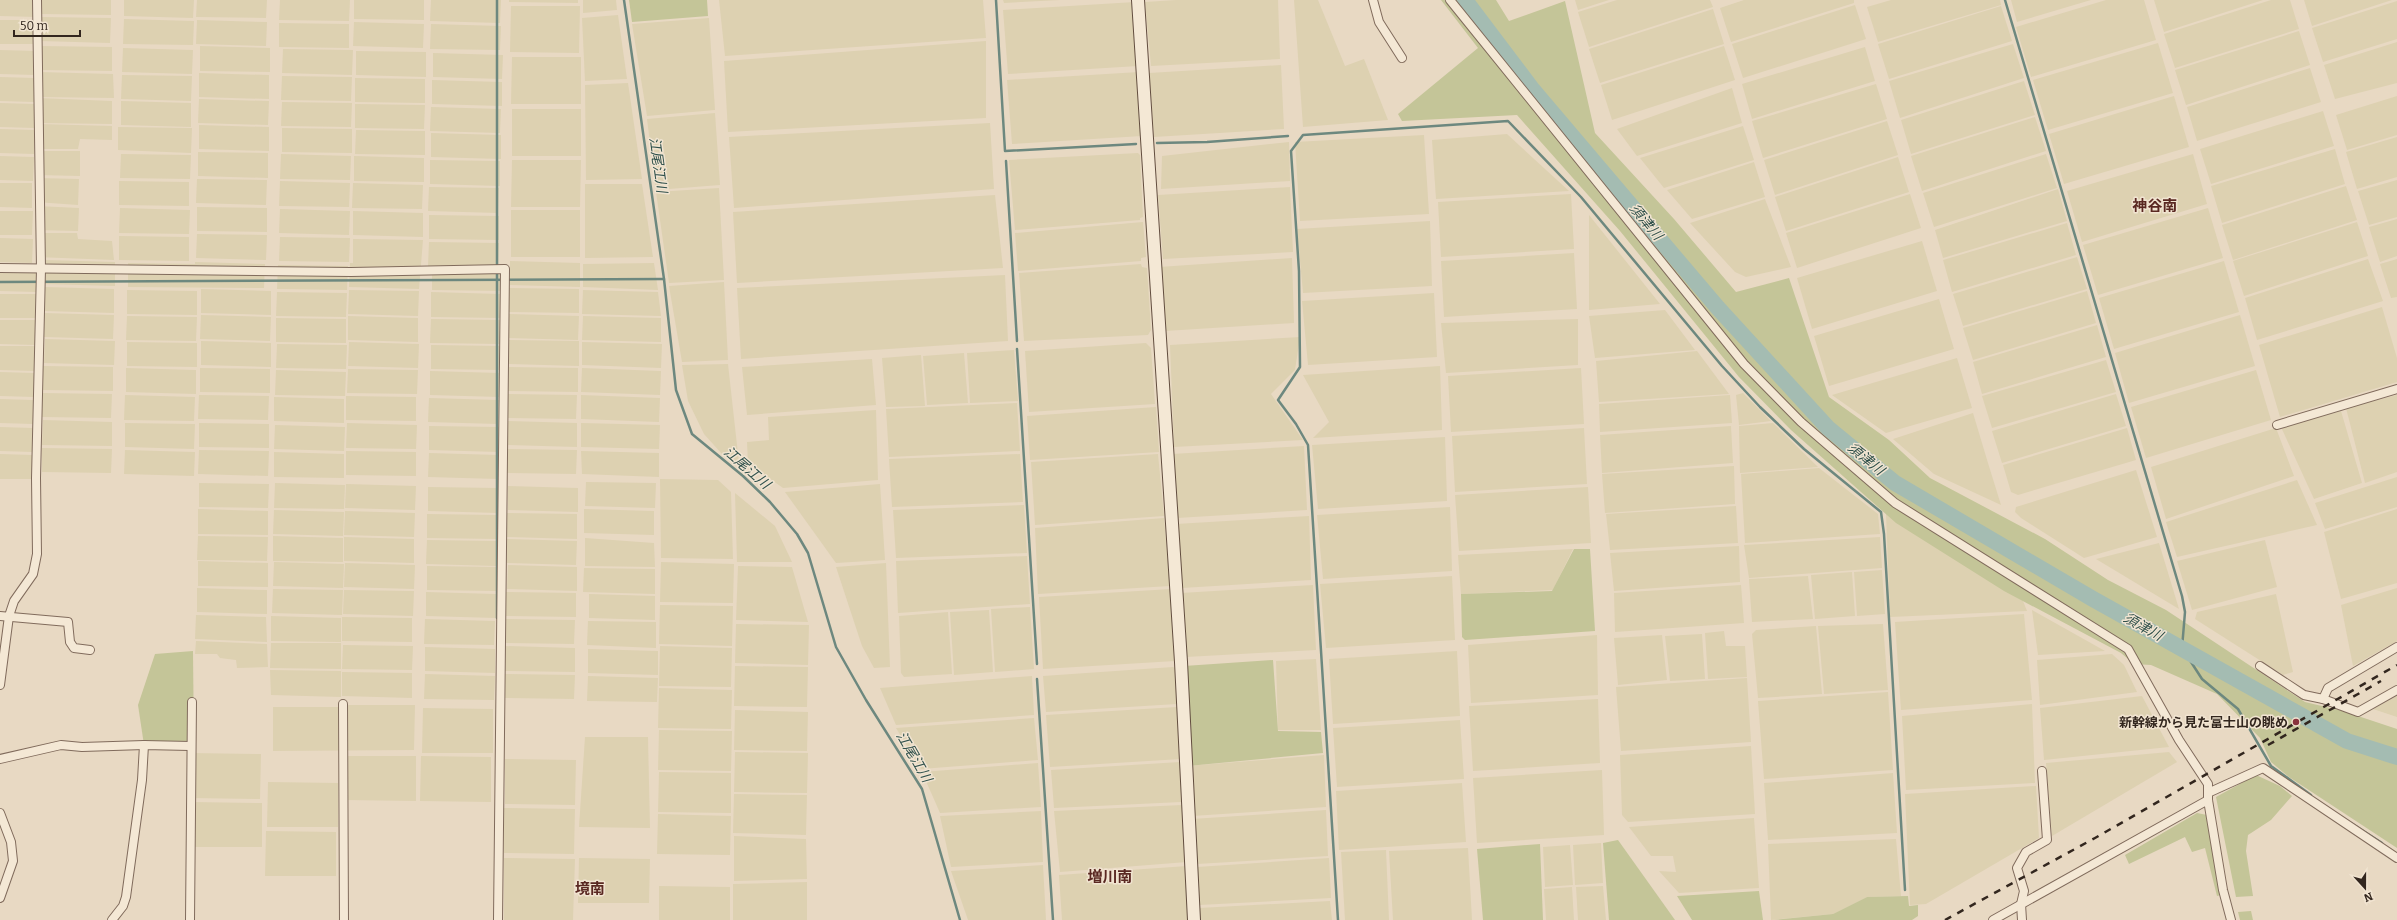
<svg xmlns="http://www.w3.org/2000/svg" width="2397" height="920" viewBox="0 0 2397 920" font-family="Bitter,'Noto Sans JP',serif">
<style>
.farmland{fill:#ddd1b1}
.green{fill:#c4c598}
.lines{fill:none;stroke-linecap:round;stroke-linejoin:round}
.stream{stroke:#6d887f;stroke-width:2.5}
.river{stroke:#a4bcb2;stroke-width:16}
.street-casing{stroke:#806b5c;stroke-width:10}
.secondary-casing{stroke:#624d3f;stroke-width:14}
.street{stroke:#f4e8d5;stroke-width:8}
.secondary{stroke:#f4e8d5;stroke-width:12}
.rail{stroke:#32261e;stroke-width:2.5;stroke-dasharray:7 7;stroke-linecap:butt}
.poi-dot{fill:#89323c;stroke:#f1e4d1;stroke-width:1.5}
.labels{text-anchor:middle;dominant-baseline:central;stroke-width:3;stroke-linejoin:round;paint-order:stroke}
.poi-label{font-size:13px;font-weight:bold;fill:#32261e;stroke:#f1e4d1;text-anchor:end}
.water-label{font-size:14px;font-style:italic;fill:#2f504b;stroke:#f1e4d1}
.quarter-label{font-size:15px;font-weight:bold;fill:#5a2822;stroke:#f1e4d1}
</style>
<rect width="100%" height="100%" fill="#e8d9c3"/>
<g class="farmland">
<path d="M0,0h36v17l-36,-1z"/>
<path d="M41,0h70v15l-70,-1z"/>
<path d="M124,0h70l-1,18 -69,-2z"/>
<path d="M197,0h70l-1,18 -70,-1z"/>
<path d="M280,0h70l-1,21 -70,-1z"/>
<path d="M354,0h70v20l-70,-1z"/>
<path d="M431,0h70l-1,23 -70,-2z"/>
<path d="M509,0h69v3l-69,-1z"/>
<path d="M583,0h33l1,10 -34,3z"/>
<path d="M719,0h264l3,38 -261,18z"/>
<path d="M1003,0h57l-56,3z"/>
<path d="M1176,0h102l2,59 -129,7 -6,-64z"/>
<path d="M1294,0h24l27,66 19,-7 24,61 -85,7z"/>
<path d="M1575,0h34l-31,10z"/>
<path d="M1617,0h93l3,7 -124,40 -11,-35z"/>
<path d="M1744,0h110v3l-123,39 -11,-34z"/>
<path d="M1891,0h109l1,5 -123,37 -11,-35z"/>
<path d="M2011,0h80l-74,22z"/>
<path d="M2106,0h38l12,40 -125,37 -15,-50z"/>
<path d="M2154,0h109l-99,32z"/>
<path d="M2271,0h19l9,29 -124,39 -11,-34z"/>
<path d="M2304,0h88l-80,26z"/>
<path d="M2397,1v38l-74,23 -11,-34z"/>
<path d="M1135,2l3,64 -130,8 -5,-64z"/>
<path d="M1855,5l11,34 -123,39 -11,-34z"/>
<path d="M511,6h69l-1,47 -69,-1z"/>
<path d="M2001,6l11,35 -123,38 -11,-35z"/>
<path d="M1713,9l11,35 -124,39 -11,-34z"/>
<path d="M618,15l9,64 -42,2 -3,-63z"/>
<path d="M41,17l70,1 -1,25 -70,-2z"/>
<path d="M709,18l6,92 -68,6 -15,-92z"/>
<path d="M124,19l70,2 -1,24 -70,-1z"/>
<rect x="0" y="20" width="36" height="24"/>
<path d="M197,20l70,2 -1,24 -70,-2z"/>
<path d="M354,22l70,2 -1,24 -70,-2z"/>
<path d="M279,23l70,1v24l-70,-1z"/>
<path d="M431,24l70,2 -1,24 -70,-1z"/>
<path d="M2299,31l11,34 -124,40 -11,-35z"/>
<path d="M986,41v77l-258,14 -4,-71z"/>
<path d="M2397,42v41l-62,16 -11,-34z"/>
<path d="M2158,43l15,50 -125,37 -15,-50z"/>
<path d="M2013,44l11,34 -124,40 -11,-37z"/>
<path d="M40,46l72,1v24l-73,-1z"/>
<path d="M200,46l70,2v24l-70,-1z"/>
<path d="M1724,46l11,34 -123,40 -11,-35z"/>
<path d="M1865,47l10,34 -123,38 -10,-35z"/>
<path d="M123,48l70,2 -1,24 -70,-2z"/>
<path d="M283,49l70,1 -1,25 -70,-2z"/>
<path d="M0,50l36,1 -1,24 -35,-1z"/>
<path d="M356,51l70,1v25l-70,-2z"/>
<path d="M433,53l70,2 -1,24 -69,-2z"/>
<path d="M512,57h69v47h-70z"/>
<path d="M1281,65l3,64 -130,8 -5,-64z"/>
<path d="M2310,68l11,34 -124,39 -10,-34z"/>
<path d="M39,72l74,2 1,24 -76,-1z"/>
<path d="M1139,72l3,64 -130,8 -5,-64z"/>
<path d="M199,73l70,2v24l-70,-2z"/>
<path d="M122,75l70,1 -1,25 -70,-2z"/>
<path d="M282,76l70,1 -1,24 -70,-1z"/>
<path d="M0,77l35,1 -1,24 -34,-1z"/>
<path d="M355,78l70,1v24l-70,-1z"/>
<path d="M432,80l70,2v24l-70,-2z"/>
<path d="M2024,81l11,34 -124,39 -10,-34z"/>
<path d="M628,83l14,96 -56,1 -1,-95z"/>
<path d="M1876,84l11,35 -124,39 -11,-37z"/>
<path d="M1732,88l10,35 -105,33 -20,-27z"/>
<path d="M2174,96l15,51 -125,37 -15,-50z"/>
<path d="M2397,96v39l-50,15 -11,-35z"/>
<path d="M39,98l73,3v23l-74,-1z"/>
<path d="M199,99l70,2 -1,24 -70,-2z"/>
<path d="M121,101l70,2v24l-70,-2z"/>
<path d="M282,102l70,1 -1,24 -70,-1z"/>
<path d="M0,103l35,1 -1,24 -34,-1z"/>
<path d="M355,104l70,1 -1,24 -69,-1z"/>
<path d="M431,107l70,2 -1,24 -70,-2z"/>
<rect x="512" y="109" width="69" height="47"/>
<path d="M2323,111l11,35 -123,38 -11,-35z"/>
<path d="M715,113l5,72 -64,5 -9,-71z"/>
<path d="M2035,117l11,34 -124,40 -11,-35z"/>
<path d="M1887,121l11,34 -123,40 -11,-35z"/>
<path d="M990,123l4,66 -260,19 -5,-71z"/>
<path d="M39,124l73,2v14l-32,-1 -2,10h-40z"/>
<path d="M199,125l70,2v24l-70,-2z"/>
<path d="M1743,126l11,34 -90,28 -24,-30z"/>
<path d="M118,127l74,1 -1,25 -73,-3z"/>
<path d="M282,128l70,1v24l-70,-1z"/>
<path d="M0,129l35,1 -1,24 -34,-1z"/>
<path d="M356,130l69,1v24l-70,-1z"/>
<path d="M431,133l70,2v24l-70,-2z"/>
<path d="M1507,134l62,57 -133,8 -4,-59z"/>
<path d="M1424,135l5,79 -129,7 -5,-79z"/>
<path d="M2397,137v40l-40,12 -11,-37z"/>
<path d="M1289,142l1,39 -129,8 1,-33z"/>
<path d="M2335,149l10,35 -123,39 -11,-37z"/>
<path d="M38,151h42v25l-43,-1z"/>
<path d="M198,152l70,1v25l-70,-2z"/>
<path d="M1138,153l2,2 3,62 -3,1v2l-125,10 -6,-70z"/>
<path d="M121,154l70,1 -1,24 -70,-1z"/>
<path d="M281,154l70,2 -1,24 -70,-1z"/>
<path d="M2046,154l11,34 -123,39 -11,-34z"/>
<path d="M2193,154l14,50 -125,38 -15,-51z"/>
<path d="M0,156l34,1 -1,24 -33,-1z"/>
<path d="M354,156l70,2v24l-70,-1z"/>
<path d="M1898,157l11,35 -123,39 -11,-34z"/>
<path d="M430,160l70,1v25l-70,-2z"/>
<path d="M512,160h69l-1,47h-69z"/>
<path d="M1754,162l11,35 -73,22 -25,-29z"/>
<path d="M37,178l42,1 -1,26 -42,-3z"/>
<path d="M197,179l70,1 -1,25 -70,-2z"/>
<path d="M2397,180v37l-28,8 -11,-34z"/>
<path d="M119,181l70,1v24l-70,-1z"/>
<path d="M280,181l70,2 -1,24 -70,-1z"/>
<path d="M0,183h32v25l-32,-1z"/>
<path d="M353,183l70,2 -1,24 -70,-1z"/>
<path d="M585,184h57l11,73 -68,1z"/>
<path d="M2346,186l11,34 -124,40 -11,-35z"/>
<path d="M429,187l70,1 -1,25 -70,-2z"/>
<path d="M1290,187l3,65 -130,7 -5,-64z"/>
<path d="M719,188l5,92 -55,3 -13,-91z"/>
<path d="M2058,189l9,32 -124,37 -8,-28z"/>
<path d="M1571,194l3,55 -133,8 -3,-55z"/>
<path d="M1910,194l11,34 -124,40 -11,-35z"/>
<path d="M995,195l8,73 -266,15 -4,-71z"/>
<path d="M1765,199l26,68 -45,10 -11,-5 -45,-49z"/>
<path d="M37,206l42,2 -1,23 -42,-1z"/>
<path d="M197,207l70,1v24l-70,-1z"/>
<path d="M120,208l70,2 -1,24 -70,-1z"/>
<path d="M2208,208l15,50 -125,37 -15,-50z"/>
<path d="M280,209l70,2 -1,24 -70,-2z"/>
<rect x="511" y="210" width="69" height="47"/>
<path d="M0,211h33l-1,24h-32z"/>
<path d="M353,211l70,2v24l-70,-2z"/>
<path d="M429,215l70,1v24l-70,-1z"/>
<path d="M1589,215l71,89 -71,6z"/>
<path d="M2397,219v37l-17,6 -11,-35z"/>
<path d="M1430,221l2,65 -129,7 -6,-64z"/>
<path d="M1143,222l3,35 -5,1v3l-123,10 -3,-38z"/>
<path d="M2357,222l11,34 -124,40 -11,-35z"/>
<path d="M2067,223l9,32 -124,37 -9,-32z"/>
<path d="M37,233h40l1,6 34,2 2,19 -78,-3z"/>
<path d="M197,234l70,1 -1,25 -70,-2z"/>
<path d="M119,236l70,1v24l-70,-1z"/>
<path d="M280,237l70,1 -1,24 -70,-1z"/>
<path d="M0,238l33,1 -1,24 -32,-1z"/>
<path d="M353,239l70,1 -4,49 -70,-2 1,-24 35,1 -32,-1z"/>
<path d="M1922,241l15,50 -125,38 -15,-51z"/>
<path d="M429,242l70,1 -1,24h4v24l-70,-1v-24h-4z"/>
<path d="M1574,253l3,56 -133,8 -3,-56z"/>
<path d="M2077,257l10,32 -124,37 -10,-32z"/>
<path d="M1292,258l2,65 -129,8 -6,-64z"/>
<path d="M2368,259l15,42 -126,39 -12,-42z"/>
<path d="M2397,259v38l-6,1 -11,-34z"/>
<path d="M45,260l70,2v24l-70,-2z"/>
<path d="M510,261l70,2v24l-70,-2z"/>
<path d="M2224,261l15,51 -125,37 -15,-51z"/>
<path d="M195,262l70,2 -1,24 -136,-1v-24l67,1z"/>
<path d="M654,263l4,27 -75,-3v-23z"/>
<path d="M1141,264l1,3 5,1 4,62 -3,5 -124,6 -5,-68z"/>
<path d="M278,265l70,1 -1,24 -70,-1z"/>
<path d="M0,267l36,1v24l-36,-1z"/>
<path d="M1005,275l3,66 -267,18 -4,-71z"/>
<path d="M724,282l4,78 -46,2 -13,-76z"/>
<path d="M45,287l69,2v24l-70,-2z"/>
<path d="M509,288l70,1v24l-70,-1z"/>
<path d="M201,289l70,2v24l-70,-2z"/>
<path d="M127,290l70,1v24l-70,-1z"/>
<path d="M349,290l70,1 -1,25 -70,-2z"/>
<path d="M583,290l75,2 3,24 -79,-2z"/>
<path d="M2087,291l9,32 -123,37 -10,-32z"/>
<path d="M277,292l70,1 -1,24 -70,-1z"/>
<path d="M431,292l70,2v24l-70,-1z"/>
<path d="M1434,293l3,64 -129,8 -6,-64z"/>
<path d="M0,294h36l-1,24h-35z"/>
<path d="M1939,299l15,50 -125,37 -15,-50z"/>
<path d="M2382,307l15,51v24l-117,35 -21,-72z"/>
<path d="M1665,310l30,40 -100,8 -6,-42z"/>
<path d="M44,313l70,2 -1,24 -69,-2z"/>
<path d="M509,314l70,2 -1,24 -70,-2z"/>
<path d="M201,315l70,2 -1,24 -70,-2z"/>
<path d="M2240,315l15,51 -126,37 -14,-50z"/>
<path d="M127,316l70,1 -1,24 -70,-1z"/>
<path d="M348,316l70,2v24l-70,-2z"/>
<path d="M583,316l78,2v24l-79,-2z"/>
<path d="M276,318l70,1v24l-70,-1z"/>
<path d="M431,319l70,1 -1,24 -70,-1z"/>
<path d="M1578,319v46l-132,8 -5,-50z"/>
<path d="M0,320h35v25l-35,-1z"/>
<path d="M2097,325l9,32 -124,37 -9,-32z"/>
<path d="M1300,337l-5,33 -24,24 32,46 -129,7 -4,-102z"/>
<path d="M45,339l70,2 -1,24 -70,-2z"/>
<path d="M509,340l70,1v25l-70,-2z"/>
<path d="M201,341l70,2v24l-70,-2z"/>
<path d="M127,342l70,1v24l-70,-1z"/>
<path d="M349,342l70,2 -1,24 -70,-2z"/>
<path d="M582,342l80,2 -1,24 -79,-3z"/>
<path d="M1146,343l5,5 4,56 -126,8 -4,-61z"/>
<path d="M277,344l70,1 -1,24 -70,-1z"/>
<path d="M431,345l70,1v24l-70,-1z"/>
<path d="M0,346h36l-1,25 -35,-1z"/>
<path d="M1014,350l4,51 -48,2 -3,-50z"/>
<path d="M1697,351l32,43 -130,8 -3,-41z"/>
<path d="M964,353l4,50 -41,2 -4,-49z"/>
<path d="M921,355l4,51 -39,1 -4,-49z"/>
<path d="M1957,358l15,50 -86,25 -54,-38z"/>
<path d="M872,359l4,46 -129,10 -5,-48z"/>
<path d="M2106,360l10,32 -124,36 -10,-32z"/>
<path d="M728,364l11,99 -17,-9 -18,-20 -16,-33 -6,-36z"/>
<path d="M43,366l70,1v24l-70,-1z"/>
<path d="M1440,366l2,64 -129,8 16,-16 -26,-47z"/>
<path d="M508,367l70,1v24l-70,-1z"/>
<path d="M126,368l70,2v24l-70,-2z"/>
<path d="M200,368l70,1v24l-70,-1z"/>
<path d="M582,368l79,3 -1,24 -79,-3z"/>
<path d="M1581,368l3,56 -133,8 -3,-56z"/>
<path d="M348,369l70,1 -1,24 -70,-1z"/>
<path d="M276,370l70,2 -1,24 -70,-1z"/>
<path d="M2256,370l15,50 -125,38 -15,-51z"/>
<path d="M430,371l70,2v24l-70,-2z"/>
<path d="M0,372l34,1v24l-34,-1z"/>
<path d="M42,393l70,1 -1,24 -69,-1z"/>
<path d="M1743,393l28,28 -32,4 -3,-30z"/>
<path d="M507,394l70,1 -1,24 -70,-1z"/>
<path d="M2116,394l10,32 -124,37 -10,-32z"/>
<path d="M125,395l70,2 -1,24 -70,-1z"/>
<path d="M199,395l70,1 -1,24 -70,-1z"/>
<path d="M581,395l79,3 -1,24 -78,-3z"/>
<path d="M1730,395l2,28 -132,9 -1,-28z"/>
<path d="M2397,395v77l-32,11 -19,-75z"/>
<path d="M346,396l70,1v24l-70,-1z"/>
<path d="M274,397l70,2v24l-70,-2z"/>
<path d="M429,398l70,2 -1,24 -70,-2z"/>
<path d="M0,399l33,1v24l-33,-1z"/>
<path d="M1017,403l3,48 -131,6 -3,-48z"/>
<path d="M1156,407l3,45 -129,8 -3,-44z"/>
<path d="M876,410l2,70 -95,8 -35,-25 -1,-21 22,-2 -1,-23z"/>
<path d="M2341,411l21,72 -48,16 -33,-72z"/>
<path d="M1973,413l15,50 13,42 -67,-31 -41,-35z"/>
<path d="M43,420l69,2v24l-70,-1z"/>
<path d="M507,421l70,2v24l-70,-2z"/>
<path d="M125,423l70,1 -1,25 -69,-2z"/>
<path d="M199,423l70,1v24l-70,-1z"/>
<path d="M347,423l70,2 -1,24 -70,-1z"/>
<path d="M581,423l79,2 -1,24 -78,-2z"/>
<path d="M1773,423l45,44 -78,6 -1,-47z"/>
<path d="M275,425l70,2 -1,24 -70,-2z"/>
<path d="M429,426l70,1v25l-70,-2z"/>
<path d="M1731,426l2,37 -131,10 -2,-38z"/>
<path d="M0,427l33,1v24l-33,-1z"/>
<path d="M1584,428l3,56 -132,8 -3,-56z"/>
<path d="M2127,428l9,32 -118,35 -7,-3 -8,-27z"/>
<path d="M2276,428l18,48 -128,43 -15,-52z"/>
<path d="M1445,437l2,64 -129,8 -6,-64z"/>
<path d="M1304,446l3,64 -130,8 -5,-64z"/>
<path d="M42,448l70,1 -1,24 -69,-1z"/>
<path d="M507,449l70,1 -1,24 -70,-1z"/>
<path d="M125,450l70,2 -1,24 -70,-2z"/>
<path d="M199,450l70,1 -1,25 -70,-2z"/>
<path d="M346,451l70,1v24l-70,-1z"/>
<path d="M581,451l78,2v24l-77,-3z"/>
<path d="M274,452l70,2v24l-70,-1z"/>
<path d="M429,453l70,2 -1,24 -70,-2z"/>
<path d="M0,454l33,1v24h-33z"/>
<path d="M1020,454l3,48 -131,5 -3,-48z"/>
<path d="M1158,454l6,62 -129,9 -4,-63z"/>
<path d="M1734,466l1,38 -130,9 -3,-39z"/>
<path d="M1819,468l59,46 2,20 -135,9 -4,-69z"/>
<path d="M2136,470l21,67 -73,21 -63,-40 -6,-6 1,-5z"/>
<path d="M2397,477v30l-72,22 -10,-26z"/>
<path d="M660,479l58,1 13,12 2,67 -72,-1z"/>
<path d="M2297,480l20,45 -140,32 -11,-35z"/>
<path d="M586,482l70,1 -1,25 -70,-2z"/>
<path d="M199,483l70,1 -1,24 -69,-1z"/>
<path d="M275,483l70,2 -1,24 -70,-1z"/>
<path d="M346,484l70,2 -1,24 -70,-2z"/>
<path d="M880,484l5,76 -49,3 -51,-71z"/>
<path d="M508,486l70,2v24l-70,-2z"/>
<path d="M428,487l70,1v25l-70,-2z"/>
<path d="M1588,487l3,56 -132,8 -4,-56z"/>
<path d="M735,493l40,33 17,36h-55z"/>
<path d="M1024,505l3,48 -131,5 -3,-48z"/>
<path d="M1736,506l2,37 -128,7 -4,-36z"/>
<path d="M1450,507l2,64 -129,8 -6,-64z"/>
<path d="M198,509l70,2v24l-70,-1z"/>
<path d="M584,509l70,2v24l-70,-2z"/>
<path d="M2397,509v74l-56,16 -17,-67z"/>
<path d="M274,510l70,2 -1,24 -70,-2z"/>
<path d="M345,511l70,2 -1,24 -70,-2z"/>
<path d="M507,513l70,1v25l-70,-2z"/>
<path d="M427,514l70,1v24l-70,-1z"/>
<path d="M1886,514l137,87 4,10 -137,6z"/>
<path d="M1309,516l2,64 -129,8 -6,-64z"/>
<path d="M1164,518l6,68 -132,8 -3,-66z"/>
<path d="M198,536l70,1 -1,24 -70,-1z"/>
<path d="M273,536l70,2v24l-70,-1z"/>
<path d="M344,537l70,2v24l-70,-2z"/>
<path d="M1880,537l2,31 -133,10 -5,-33z"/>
<path d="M585,538l69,5 1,24 -70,-1z"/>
<path d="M507,539l70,2 -1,24 -69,-2z"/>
<path d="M427,540l70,1 -1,25 -70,-2z"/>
<path d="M2265,540l12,47 -85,23 -15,-49z"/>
<path d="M2159,543l20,66 -83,-50z"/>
<path d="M1739,546l1,36 -126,9 -4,-38z"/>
<path d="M1573,549l-20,41 -92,4 -3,-39z"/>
<path d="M1027,556l3,48 -132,9 -2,-52z"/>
<path d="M198,561l70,2v24l-70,-1z"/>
<path d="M274,562l70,2 -1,24 -70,-2z"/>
<path d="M661,562l73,2 -1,39 -73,-1z"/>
<path d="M345,563l70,2 -1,24 -70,-2z"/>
<path d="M886,563l4,104 -16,1 -12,-22 -26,-79z"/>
<path d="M508,565l69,2v24l-70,-2z"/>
<path d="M427,566l70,1v24l-70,-1z"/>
<path d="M738,566l54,1 16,55 -72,-2z"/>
<path d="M584,568l71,1v25l-72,-2z"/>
<path d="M1882,570l3,44 -28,2 -3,-44z"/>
<path d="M1852,572l3,44 -40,3 -4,-44z"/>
<path d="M1452,576l3,64 -129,8 -6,-64z"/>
<path d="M1808,576l5,43 -61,3 -3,-43z"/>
<path d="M1313,585l3,65 -130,7 -5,-64z"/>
<path d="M1741,585l3,38 -129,9 -1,-39z"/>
<path d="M197,588l70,2v24l-70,-2z"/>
<path d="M2397,588v53l-44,25 -12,-61z"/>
<path d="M273,589l70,1 -1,25 -70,-2z"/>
<path d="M1171,589l4,72 -132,8 -4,-72z"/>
<path d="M344,590l70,1 -1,25 -70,-2z"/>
<path d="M426,592l70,2v24l-70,-2z"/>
<path d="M506,592l70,1v24l-70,-1z"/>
<path d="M589,594l66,2v24l-66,-2z"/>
<path d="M2276,594l17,78 -10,3 -88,-56 2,-7z"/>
<path d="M660,605l73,1 -1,40 -73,-2z"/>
<path d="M1030,607l4,62 -39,3 -4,-63z"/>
<path d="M989,610l4,62 -39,3 -4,-63z"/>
<path d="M2032,610l73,41 -67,4z"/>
<path d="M948,612l4,62 -48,3 -3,-4 -2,-57z"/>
<path d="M2024,614l8,86 -131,10 -6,-88z"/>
<path d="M196,615l70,2 1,25 -72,-3z"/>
<path d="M271,616l70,2v24l-70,-1z"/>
<path d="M342,617l70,1v24l-70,-1z"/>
<path d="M425,619l70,2 -1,24 -70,-1z"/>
<path d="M505,619l70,1 -1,24 -70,-1z"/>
<path d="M588,621l68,1v26l-69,-3z"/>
<path d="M736,624l73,1 -1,40 -73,-2z"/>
<path d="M1883,624l5,66 -64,4 -6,-68z"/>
<path d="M1816,626l6,68 -64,4 -6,-64 4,-4z"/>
<path d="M1724,631l2,15h19l2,31 -39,2 -3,-46z"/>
<path d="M1702,634l3,45 -35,2 -5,-45z"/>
<path d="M1597,635l1,60 -127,8 -3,-58z"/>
<path d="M1662,635l5,45 -49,5 -4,-47z"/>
<path d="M196,641l71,3 1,23 -31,1 -1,-8 -16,-2 -3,-4h-22z"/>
<path d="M271,643h70v26l-71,-1z"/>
<path d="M343,645l70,1 -1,24 -70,-1z"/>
<path d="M505,646l70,2v24l-70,-1z"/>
<path d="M660,646l72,2 -1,39 -72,-1z"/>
<path d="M425,647l70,2v24l-70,-2z"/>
<path d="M588,649l70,2v24l-70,-2z"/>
<path d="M1457,651l3,65 -127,8 -4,-65z"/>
<path d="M2112,654l12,11 13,27 -97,13 -3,-45z"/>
<path d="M1316,659l5,71h-43l-2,-69z"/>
<path d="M735,666l73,1 -1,40 -73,-1z"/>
<path d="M1173,667l5,3 -1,34 -131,8 -3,-36z"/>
<path d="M270,670l71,1v26l-70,-2z"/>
<path d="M342,672l70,1v25l-70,-2z"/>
<path d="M425,674l70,2 -1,24 -70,-1z"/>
<path d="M505,674l70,1 -1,24 -69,-1z"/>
<path d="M588,676l70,2 -1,24 -70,-1z"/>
<path d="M1032,676l2,39 -138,10 -16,-37z"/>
<path d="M1747,678l4,64 -130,9 -5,-64z"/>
<path d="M659,688l73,2 -1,39 -73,-1z"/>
<path d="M1888,692l5,78 -129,9 -6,-78z"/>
<path d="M2142,696l27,51 -125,13 -4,-52z"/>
<path d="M2397,696v21l-24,-8z"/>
<path d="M1598,699l2,64 -127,8 -4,-65z"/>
<path d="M2032,704l3,79 -129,7 -4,-74z"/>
<path d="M344,705h71l-1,45 -141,1v-44h71z"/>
<path d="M1177,707l4,52 -131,8 -4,-52z"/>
<path d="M423,708l70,1v44h-71z"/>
<path d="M735,710l73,2 -1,39 -73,-1z"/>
<path d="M1034,718l4,42 -117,9 -25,-41z"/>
<path d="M1460,720l4,59 -127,8 -4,-59z"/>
<path d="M659,730l73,1 -1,40 -73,-1z"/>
<path d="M585,737h63l2,91 -71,-1z"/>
<path d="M1751,746l4,68 -127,8 -6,-7 -2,-60z"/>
<path d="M735,752l73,1 -1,40 -73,-1z"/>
<path d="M2169,752l8,10 -125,74 -6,-73z"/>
<path d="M190,753l71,1 -1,45 -70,-1z"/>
<path d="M1324,755l2,52 -134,9 -5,-50z"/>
<path d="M346,756h70v45l-71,-1z"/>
<path d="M421,756l70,1v45l-71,-1z"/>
<path d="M505,759l71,1 -1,45 -70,-1z"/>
<path d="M1180,762l1,40 -127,6 -3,-38z"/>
<path d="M1038,763l3,44 -101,6 -18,-41z"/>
<path d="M1602,770l2,65 -127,8 -4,-65z"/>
<path d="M659,772l72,1v40l-73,-1z"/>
<path d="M1893,773l4,60 -129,7 -4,-57z"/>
<path d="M268,782l70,1v44h-71z"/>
<path d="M1462,783l4,59 -127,8 -3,-59z"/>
<path d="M2036,786l3,52 -113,66 -16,1 -5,-111z"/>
<path d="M734,794l73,1 -1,40 -73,-2z"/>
<path d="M192,802l70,1v44h-71z"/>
<path d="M1182,805l5,57 -127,10 -6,-61z"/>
<path d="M504,808l71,1 -1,45 -70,-1z"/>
<path d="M1326,810l2,46 -131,8 -5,-45z"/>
<path d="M1041,811l2,51 -92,5 -11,-51z"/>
<path d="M658,814l73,2 -1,39 -73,-1z"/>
<path d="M1754,818l5,70 -80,5 -20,-22 17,1 -3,-16h-22l-22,-29z"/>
<path d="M266,831l70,1v44h-71z"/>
<path d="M734,836l72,3 1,40 -73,2z"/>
<path d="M1896,839l5,57 -34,1 -34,17 -62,6 -3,-76z"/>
<path d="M1601,843l2,40 -28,2 -2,-40z"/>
<path d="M1570,845l3,40 -28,2 -2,-40z"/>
<path d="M1468,848l4,72h-79l-4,-69z"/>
<path d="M1386,850l3,70h-44l-4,-68z"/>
<path d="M504,858l71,1 -2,61h-69z"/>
<path d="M579,858l71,1 -1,44h-71z"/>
<path d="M1329,858l2,40 -132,7 -2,-38z"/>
<path d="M1043,865l3,55h-78l-17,-49z"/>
<path d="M1187,866l4,54h-129l-3,-45z"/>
<path d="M807,882v38h-74v-36z"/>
<path d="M659,886l71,1v33h-71z"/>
<path d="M1603,886l3,34h-28l-2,-33z"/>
<path d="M1572,887l2,33h-28l-2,-31z"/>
<path d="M1330,901l2,19h-132l-1,-12z"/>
</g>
<g class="green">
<path d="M629,0h78l1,16 -76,6z"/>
<path d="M1441,0h55l13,21 56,-20 30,132 79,86 62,73 53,-14 40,119 60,43 41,38 115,61 63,41 58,30 139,92 38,9 54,18v119l-108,-71 -18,-15 -11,-24 -43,-44 -66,-29 -17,-1 -13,-11 -117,-62 -108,-68 -105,-93 -52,-53 -119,-146 -103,-116 -115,6 -4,-7 80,-66z"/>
<path d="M1574,549h16l5,82 -130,9 -3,-3 -1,-43 91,-3z"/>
<path d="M193,651l1,96 -50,-2 -6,-40 17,-51z"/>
<path d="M1273,660l5,71 43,1 2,21 -135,13 -4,-100z"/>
<path d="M2256,775l24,11 12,10 -21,24 -23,15 -2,16 7,45 -17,1 -20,-100z"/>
<path d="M2197,813l10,2 14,80 -4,1 -12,-48 -13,4 -7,-15 -56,27 -4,-9z"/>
<path d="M1618,840l57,80h-66l-6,-77z"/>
<path d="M1540,844l3,76h-60l-6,-71z"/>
<path d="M1759,891l4,29h-71l-15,-24z"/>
<path d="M1908,896l1,10 9,-1v11l-6,4h-138l59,-6 34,-17z"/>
<path d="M2251,911l2,9h-13l-2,-8z"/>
</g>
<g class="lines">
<g class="stream">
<path d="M497,0v618"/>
<path d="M624,0l40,279 12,111 16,44 51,42 27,26 27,32 11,19 28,94 30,53 56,89 38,131"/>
<path d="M996,0l9,151 131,-7"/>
<path d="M2005,0l177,596 3,16 -3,36 20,31 36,30 33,57 40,29"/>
<path d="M1157,143l50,-1 81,-6"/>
<path d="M1006,161l11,180"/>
<path d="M0,282l664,-3"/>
<path d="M1017,349l20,315"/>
<path d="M1037,679l16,241"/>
<path d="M2351,823l31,20"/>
<path d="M1338,920l-30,-475 -12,-21 -18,-24 22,-33 -1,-96 -8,-120 12,-16 205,-14 73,76 141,169 38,41 44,42 77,63 3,22 21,356"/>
</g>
<path class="river" d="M1465,0l68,90 185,218 110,120 67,55 198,116 254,142 50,16"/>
<g class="street-casing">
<g id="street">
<path d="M1373,0l6,22 23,36"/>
<path d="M1450,0l294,364 57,58 94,81 233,146 51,91 29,44v16l15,90 8,30"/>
<path d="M0,268l351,4 154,-3 -7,651"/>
<path d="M2277,425l120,-36"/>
<path d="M0,616l68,6 2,20 4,6 16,2"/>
<path d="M2260,666l44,29 19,4 5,-11 69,-41"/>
<path d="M0,685l9,-69 5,-15 19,-27 4,-20 -1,-76 5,-209 -4,-269"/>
<path d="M2323,699l35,13 39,-22"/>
<path d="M343,704l1,216"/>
<path d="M0,759l61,-14 21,2 62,-2"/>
<path d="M2210,792l53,-24 134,90"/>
<path d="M0,813l11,29 2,19 -13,37"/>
<path d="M112,920l11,-14 3,-9 16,-117 2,-35 46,1"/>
<path d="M190,920l2,-218"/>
<path d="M1993,920l215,-120"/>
<path d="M2022,920l-1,-16 3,-13 -7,-23 9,-16 21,-12 -5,-69"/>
</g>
</g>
<g class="secondary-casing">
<path id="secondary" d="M1138,0l43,662 13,258"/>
</g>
<use href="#street" class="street"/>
<use href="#secondary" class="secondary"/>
<g class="rail">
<path d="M2268,745l113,-64"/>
<path d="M1945,920l150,-82 302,-173"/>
</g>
</g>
<circle class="poi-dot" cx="2296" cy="722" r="4"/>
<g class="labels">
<g class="poi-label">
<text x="2288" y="722">新幹線から見た富士山の眺め</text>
</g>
<g class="water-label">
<text transform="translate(658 165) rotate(82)">江尾江川</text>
<text transform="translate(1646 222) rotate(50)">須津川</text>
<text transform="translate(1866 459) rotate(39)">須津川</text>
<text transform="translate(747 468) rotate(41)">江尾江川</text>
<text transform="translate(2143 627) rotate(29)">須津川</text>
<text transform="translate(914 757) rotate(60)">江尾江川</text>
</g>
<g class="quarter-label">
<text x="2155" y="206">神谷南</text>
<text x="1110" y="877">増川南</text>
<text x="590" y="889">境南</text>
</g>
</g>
<g transform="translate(2365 888) rotate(159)" stroke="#f1e4d1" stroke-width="3" paint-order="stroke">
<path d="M0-3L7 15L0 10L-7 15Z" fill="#32261e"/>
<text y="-6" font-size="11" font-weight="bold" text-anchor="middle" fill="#32261e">N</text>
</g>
<path d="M14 30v6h66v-6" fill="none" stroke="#32261e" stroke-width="2"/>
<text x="20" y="30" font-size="12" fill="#32261e" stroke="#f1e4d1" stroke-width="3" paint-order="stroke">50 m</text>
</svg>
